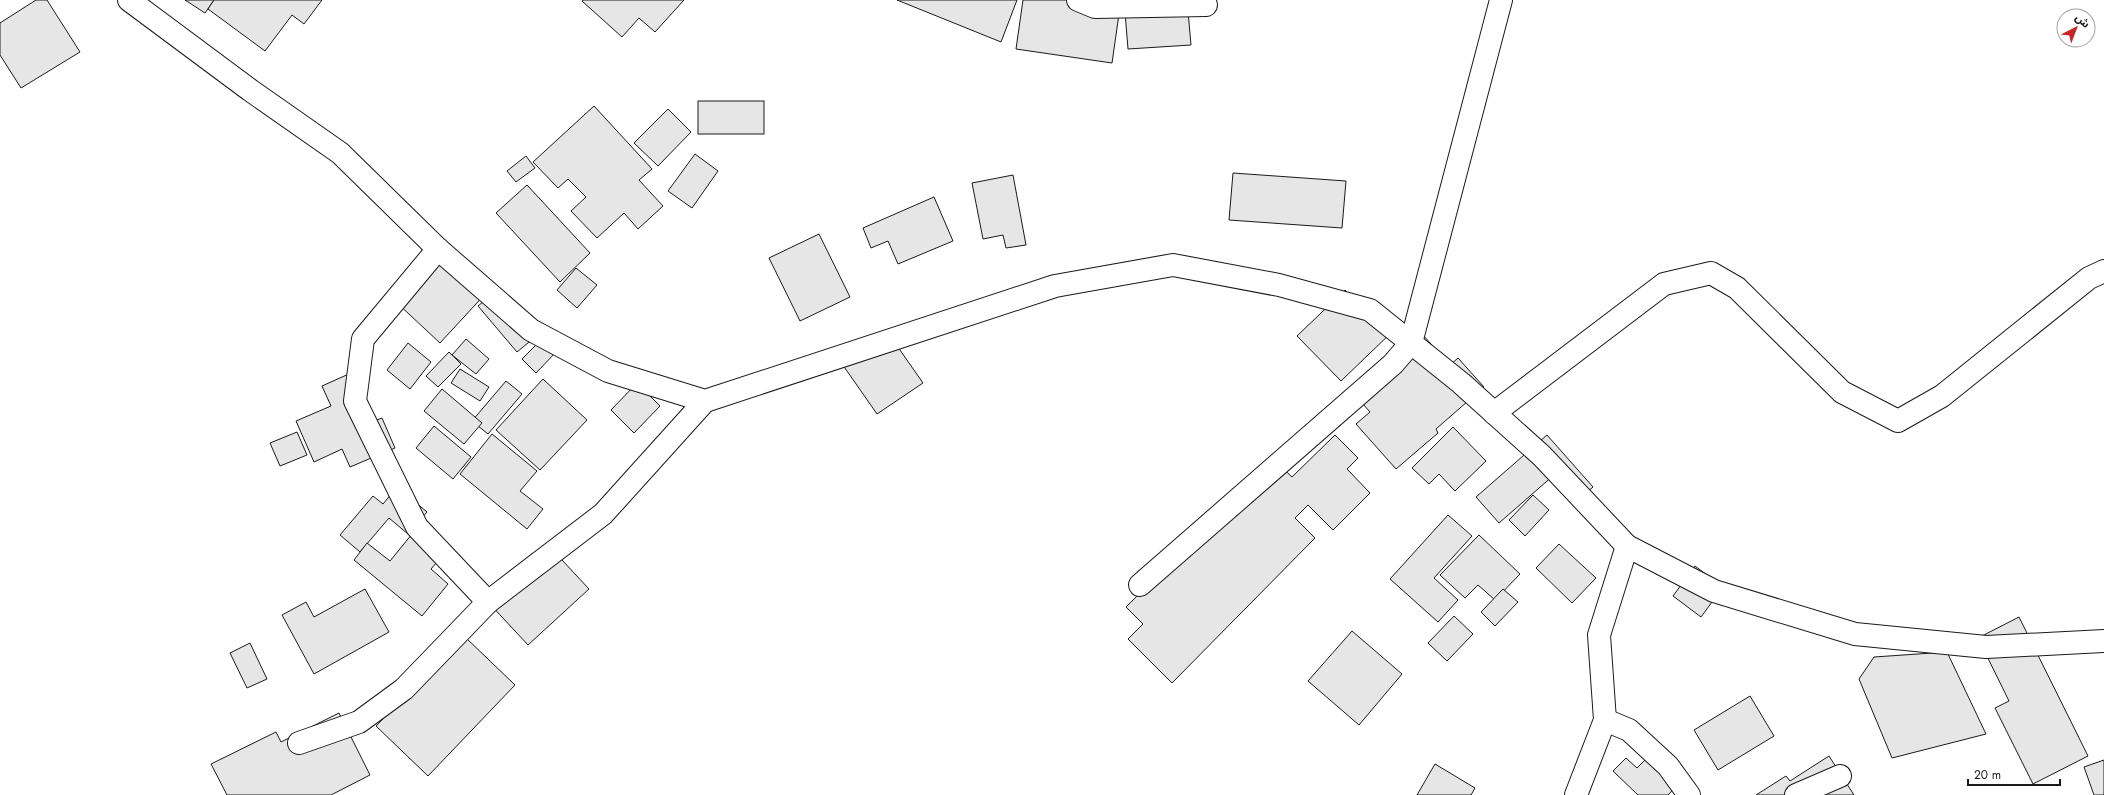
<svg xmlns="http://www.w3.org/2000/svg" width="2104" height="795" viewBox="0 0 2104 795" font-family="Jost,'Noto Sans Arabic',sans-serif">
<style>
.building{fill:#e6e6e6;stroke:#1a1a1a}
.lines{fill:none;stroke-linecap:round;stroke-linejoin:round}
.minor-casing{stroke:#1a1a1a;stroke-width:24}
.minor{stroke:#fff;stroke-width:22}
</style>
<rect width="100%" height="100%" fill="#fff"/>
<g class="building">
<path d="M36,0h11l33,52 -59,36 -21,-33v-32z"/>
<path d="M185,0h29l-9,13z"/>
<path d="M214,0h108l-18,24 -12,-9 -27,36 -57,-42z"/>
<path d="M583,0h101l-29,32 -16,-14 -17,19 -40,-36z"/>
<path d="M897,0h120l-16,42z"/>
<path d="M1023,0h98l-9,63 -96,-14z"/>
<path d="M1124,0h63l4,45 -63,4z"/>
<rect x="698" y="101" width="66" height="33"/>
<path d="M594,106l58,63 -13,11 24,26 -25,23 -14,-16 -27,25 -26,-27 15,-14 -18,-18 -10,9 -25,-26z"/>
<path d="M668,109l23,23 -33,34 -24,-23z"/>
<path d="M695,154l23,17 -26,37 -24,-17z"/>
<path d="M526,156l9,12 -19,14 -9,-11z"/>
<path d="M1233,173l113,8 -4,47 -113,-8z"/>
<path d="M1013,175l13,70 -20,3 -3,-13 -20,4 -11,-56z"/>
<path d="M527,185l63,68 -30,29 -64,-69z"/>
<path d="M934,197l19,44 -55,23 -10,-23 -17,7 -8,-20z"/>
<path d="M819,234l31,63 -50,24 -31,-63z"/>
<path d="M443,250l44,42 -47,51 -45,-42z"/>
<path d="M576,268l21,17 -20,23 -20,-18z"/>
<path d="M1345,290l29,29 20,11 -53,51 -44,-45z"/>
<path d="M495,292l39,46 -17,14 -39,-46z"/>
<path d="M886,330l37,53 -46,31 -37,-53z"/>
<path d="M1422,334l28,31 8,-7 26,29 -48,42 2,4 -42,36 -40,-45 14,-12 -16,-18z"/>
<path d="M543,338l14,13 -21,22 -14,-14z"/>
<path d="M466,339l23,20 -13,15 -24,-19z"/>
<path d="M408,343l23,19 -21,27 -23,-19z"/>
<path d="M449,352l12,12 -23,23 -12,-11z"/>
<path d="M460,369l29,18 -9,14 -29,-18z"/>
<path d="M351,373l21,49 10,-4 13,30 -45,19 -8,-18 -28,13 -18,-41 35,-15 -9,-20z"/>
<path d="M543,379l44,41 -47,50 -44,-40z"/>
<path d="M506,381l16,13 -34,40 -16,-13z"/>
<path d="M637,383l23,23 -26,27 -23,-23z"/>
<path d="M442,389l40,34 -18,21 -40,-33z"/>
<path d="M434,426l37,31 -18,22 -37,-31z"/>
<path d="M1453,427l33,34 -31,30 -16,-17 -10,10 -17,-16z"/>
<path d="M297,432l10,23 -27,11 -10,-23z"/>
<path d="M492,434l45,37 -17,20 23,18 -16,20 -67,-55z"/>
<path d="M1335,435l23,23 -11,11 23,24 -37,37 -25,-25 -13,13 20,20 -143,145 -44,-44 15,-15 -17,-17 148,-147 18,17z"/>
<path d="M1547,435l46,52 -16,14 -23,-26 -55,48 -23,-26z"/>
<path d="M397,487l30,25 -19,22 -19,-16 -29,34 -20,-17 33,-39 10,8z"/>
<path d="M1533,495l16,15 -24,26 -16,-16z"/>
<path d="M1448,515l24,21 -38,42 24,22 -20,22 -48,-43z"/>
<path d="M421,523l29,24 -19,22 17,15 -26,32 -68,-56 13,-17 23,18z"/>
<path d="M1479,535l41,39 -25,26 -17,-15 -13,13 -25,-23z"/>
<path d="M1559,544l37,34 -24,25 -36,-35z"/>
<path d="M549,546l40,43 -61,56 -40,-43z"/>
<path d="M1695,566l28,21 -22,30 -28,-21z"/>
<path d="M365,589l24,43 -75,42 -32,-59 24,-13 8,15z"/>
<path d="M1503,589l15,13 -23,24 -14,-14z"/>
<path d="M1454,616l19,18 -26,27 -19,-18z"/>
<path d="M2019,617l69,139 -55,28 -38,-76 14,-7 -31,-63z"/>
<path d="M1352,631l50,43 -43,51 -51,-44z"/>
<path d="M464,636l51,49 -87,91 -52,-50z"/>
<path d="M250,643l17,36 -20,9 -17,-35z"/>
<path d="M1947,652l39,82 -94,24 -33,-79 15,-22z"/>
<path d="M1750,696l24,40 -56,34 -24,-40z"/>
<path d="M339,713l31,62 -39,20h-104l-16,-31 65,-32 5,10z"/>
<path d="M1658,747l29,28 -19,20h-30l-25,-24 13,-13 11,10z"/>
<path d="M1829,756l25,39h-98l30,-19 4,5z"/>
<path d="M2104,760v35h-10l-10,-28z"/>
<path d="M1435,764l40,24 -4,7h-54z"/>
</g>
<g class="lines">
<g class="minor-casing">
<g id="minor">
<path d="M129,0l121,90 90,63 98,96 93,81 77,41 97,30 350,-115 118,-21 106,20 91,25 91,73 81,73 85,90 87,45 141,43 131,13 118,-6"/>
<path d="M1078,0l17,7 111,-2"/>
<path d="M438,249l-75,90 -8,62 62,126 71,75"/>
<path d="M1494,413l170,-129 47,-11 26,15 105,104 56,29 44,-25 147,-118 15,-7"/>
<path d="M1140,585l253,-221 18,-21 90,-343"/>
<path d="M1605,720l24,10 39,36 21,29"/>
<path d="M299,743l60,-21 45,-33 84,-87 115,-88 102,-113"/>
<path d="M1576,795l29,-75 -6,-85 28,-89"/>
<path d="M1796,795l44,-19"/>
</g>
</g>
<use href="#minor" class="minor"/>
</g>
<g transform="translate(2076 28) rotate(42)"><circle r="19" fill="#ffffff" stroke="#a3a3a3"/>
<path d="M0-3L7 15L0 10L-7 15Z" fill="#c62828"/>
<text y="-6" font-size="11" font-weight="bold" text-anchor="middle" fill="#1a1a1a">ش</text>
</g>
<path d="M1968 779v6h92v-6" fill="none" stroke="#1a1a1a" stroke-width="2"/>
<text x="1974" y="779" font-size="12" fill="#1a1a1a" stroke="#ffffff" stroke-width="3" paint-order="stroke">20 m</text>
</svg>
